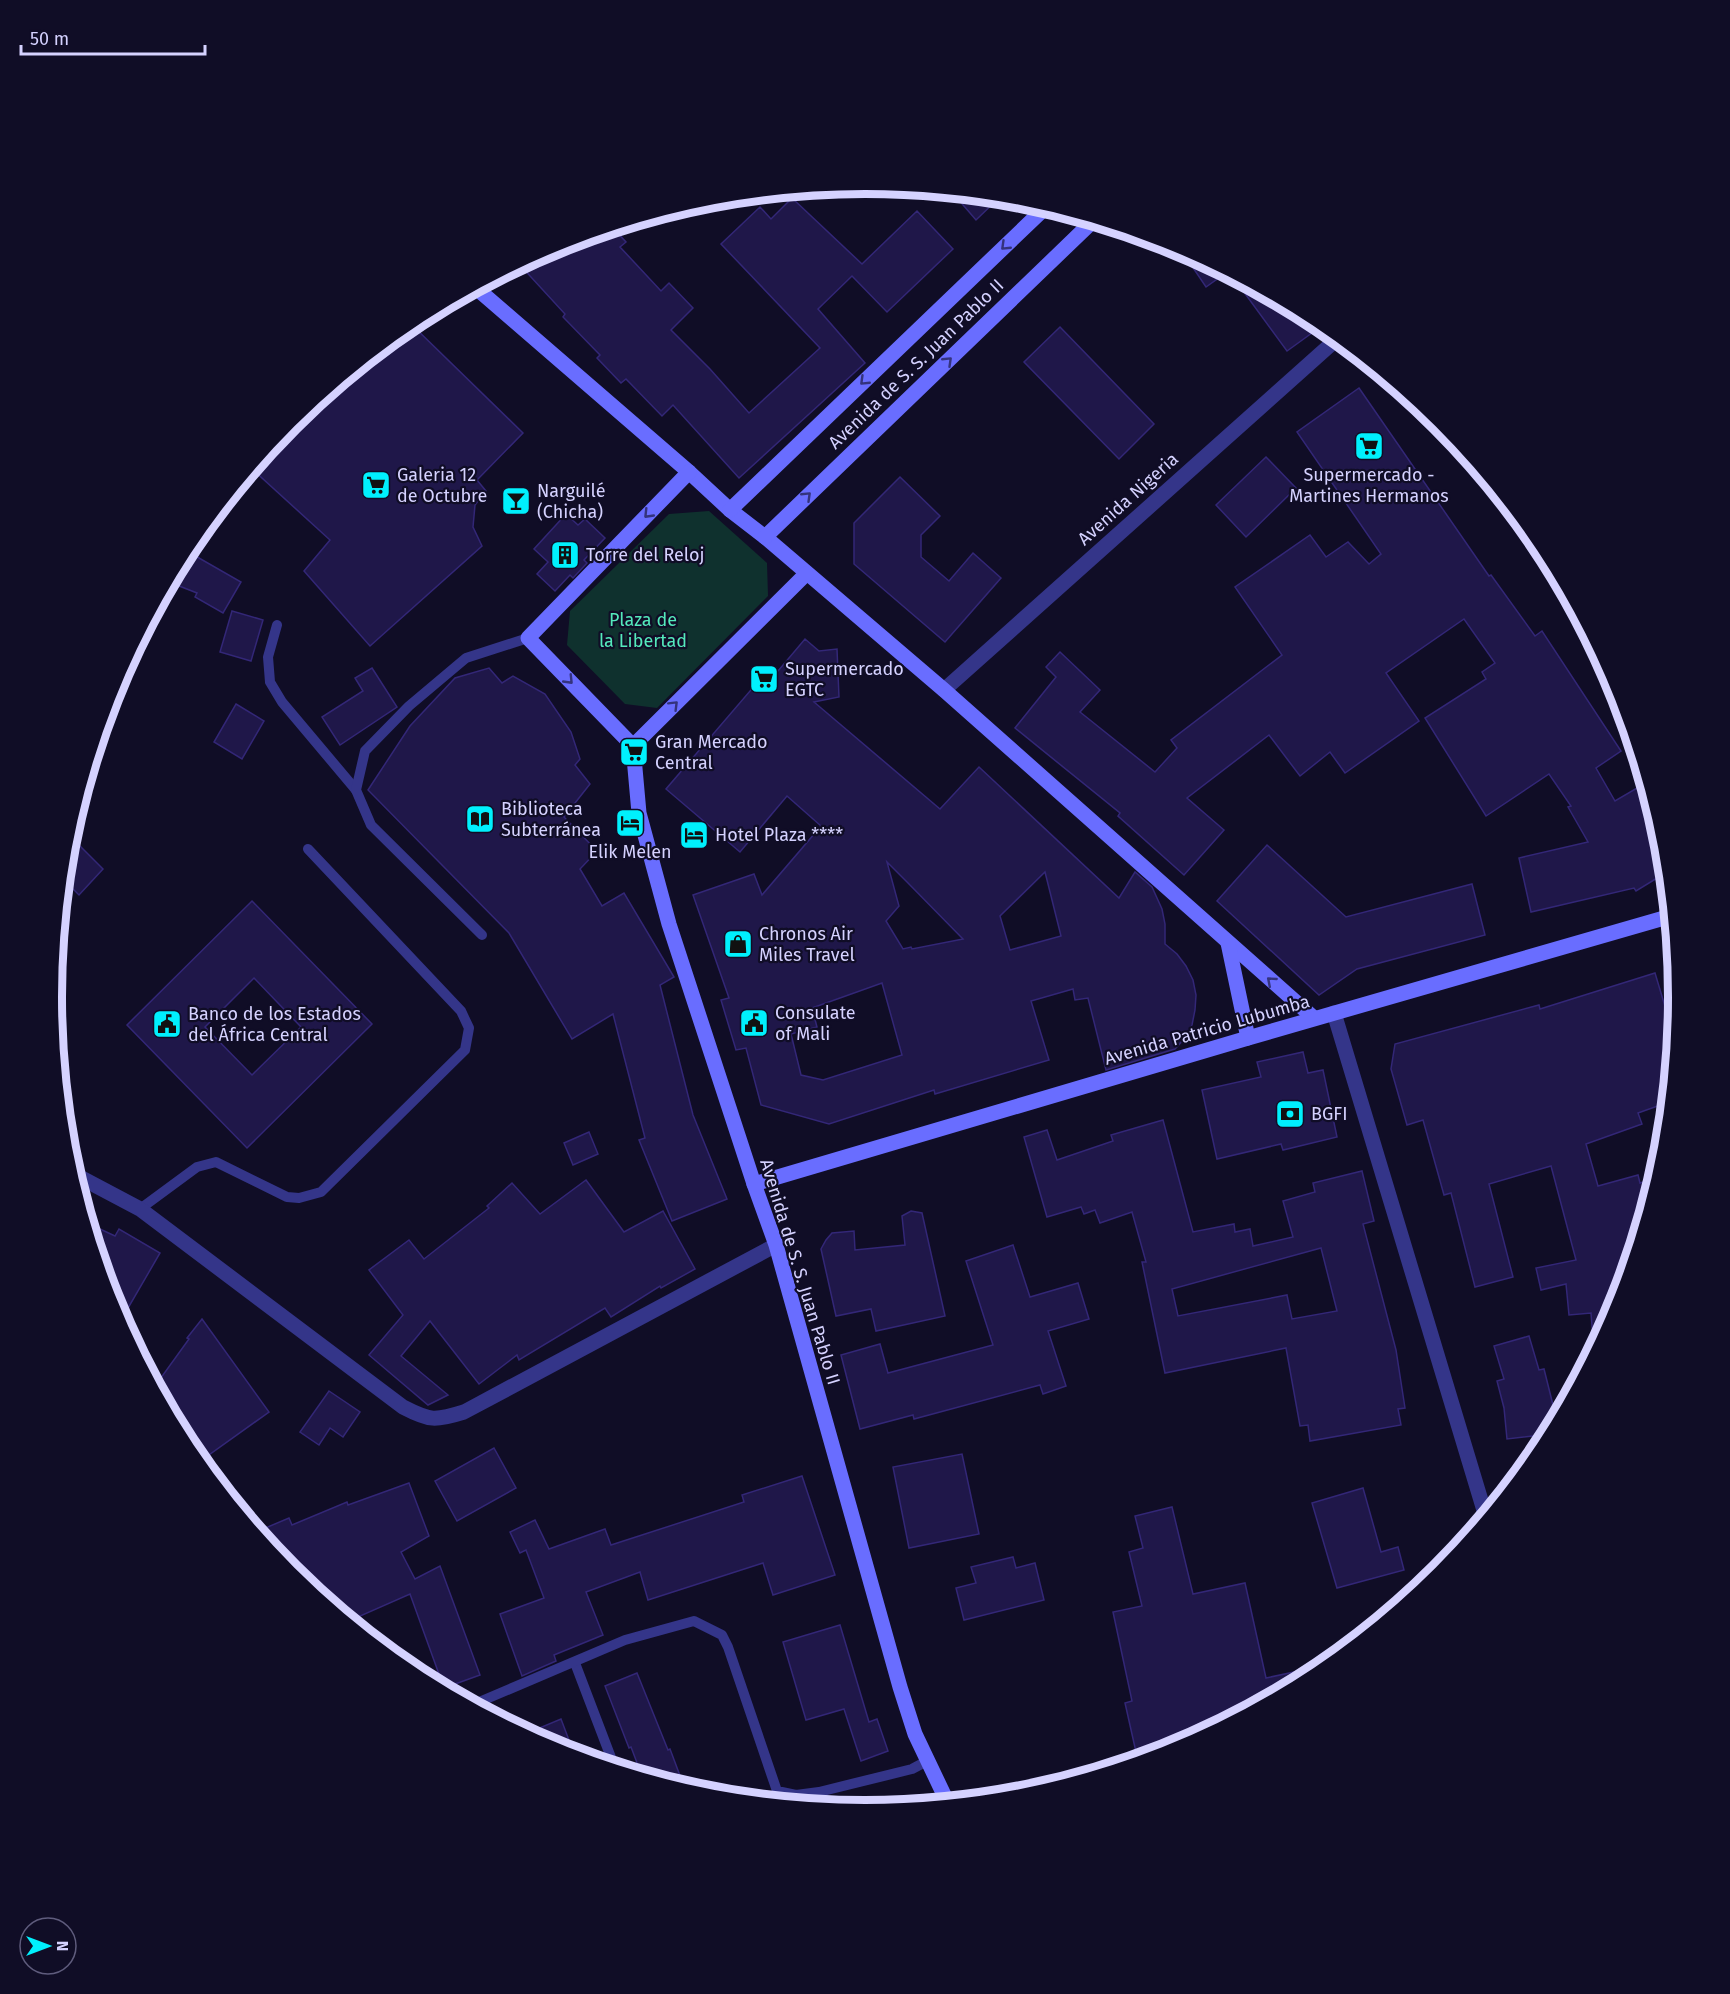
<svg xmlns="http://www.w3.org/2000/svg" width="1730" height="1994" viewBox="0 0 1730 1994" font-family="'Fira Sans',sans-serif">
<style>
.green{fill:#0f312e}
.building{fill:#1f1749;stroke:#332777;stroke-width:1.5;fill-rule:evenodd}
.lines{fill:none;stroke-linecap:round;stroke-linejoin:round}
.lane{stroke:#343589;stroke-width:10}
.street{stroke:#343589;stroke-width:15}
.secondary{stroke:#696dff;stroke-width:15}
.oneway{stroke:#34337d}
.labels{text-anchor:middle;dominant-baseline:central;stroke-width:4.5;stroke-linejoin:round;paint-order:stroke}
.street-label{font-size:18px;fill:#d5d2ff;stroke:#100d26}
.poi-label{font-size:18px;fill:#d5d2ff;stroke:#100d26;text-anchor:start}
.park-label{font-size:18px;fill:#54e9bc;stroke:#100d26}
.rim{fill:none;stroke:#d5d2ff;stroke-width:8}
</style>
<rect width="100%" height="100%" fill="#100d26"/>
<path class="green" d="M709,511l58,52 1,33 -111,112 -32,-4 -58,-59 3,-34 99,-97z"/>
<g class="building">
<path d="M951,191l21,3 29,2 -25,24z"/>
<path d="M792,198l70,66 55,-53 36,38 -66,63 -35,-36 -34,33 47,54 -126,115 -66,-73 -11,11 -36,-37 -5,4 -24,-25 3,-3 -37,-38 2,-3 -46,-50 35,-19 58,-18 14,15 -6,5 41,44 8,-8 24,25 -22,22 39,39 39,44 71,-65 -99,-104 39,-37 11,12z"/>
<path d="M1179,247l33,17 15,8 -21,15z"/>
<path d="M1230,273l88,47 5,5 -36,26z"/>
<path d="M410,323l113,110 -46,47 9,11 -11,14 -2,22 9,19 -112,100 -66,-75 26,-31 -79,-72 39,-47z"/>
<path d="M1060,327l94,97 -35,35 -95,-97z"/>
<path d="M1359,388l130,188 2,-1 44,61 7,-5 79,120 -25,17 19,33 22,-13 23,39 3,12 4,33 -31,19 -2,-3 -103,24 -12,-54 69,-16 -20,-35 3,-1 -22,-32 -63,42 -61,-98 61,-39 -4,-7 13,-9 -31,-44 -78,54 33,48 -74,52 -15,-21 -30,24 -31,-41 -82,63 37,32 -40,45 -66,-59 2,-3 -105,-85 41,-51 -10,-10 14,-15 40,38 -20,22 75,60 22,-24 -6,-8 111,-85 -47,-68 75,-52 16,22 22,-15 21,22 12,-10 -84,-122z"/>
<path d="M1266,457l30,31 -50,49 -30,-32z"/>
<path d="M900,477l40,39 -19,19v22l28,24 24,-28 28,25 -56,64 -91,-78v-41z"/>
<path d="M566,514l12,11 7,-6 20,19 -21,22 3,3 -14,15 -3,-3 -15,16 -18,-17 11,-12 -14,-13z"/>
<path d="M185,550l56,32 -18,31 -28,-16 2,-4 -28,-11z"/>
<path d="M232,611l31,9 -12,41 -31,-9z"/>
<path d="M805,639l14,12 18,-2 2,48 -25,5 126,107 39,-42 140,131 16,-26 17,15 10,22 3,15v20l12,10 9,12 7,14 3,15 -1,15 -3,15 -7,13 -10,11 -69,21 -18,-72 -13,2 -2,-11 -42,12 18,59 -114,34 -1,-4 -105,34 -68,-19 -15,-57 -10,2 -15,-50 8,-2 -36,-103 61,-21 8,21 59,-69 -34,-30 -47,56 -74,-63 90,-105 6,6zM887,862l20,20 56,57 -51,10 -1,-2 -8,2 -17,-28 13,-15zM1045,872l16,64 -51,14 -10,-34zM882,983l20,72 -79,25 -22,-5 -10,-41 26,-7 -5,-19z"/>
<path d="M372,668l25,39 -57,38 -18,-28 41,-26 -8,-13z"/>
<path d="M489,668l13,15 11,-7 32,18 26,38 9,27 -5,6 15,19 -26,33 33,34 -17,18 22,37 22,-13 50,84 -14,8 33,130 34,84 -55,22 -33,-81 6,-2 -32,-124 -41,25 -63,-106 -141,-143 42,-64 45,-48z"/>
<path d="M236,704l28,17 -22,38 -28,-17z"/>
<path d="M76,842l27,27 -24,26 -16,-16 2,-25z"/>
<path d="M1267,845l79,72 126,-33 13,51 -128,34 -38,26 -102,-94z"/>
<path d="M252,901l120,123 -125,124 -120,-123zM254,978l47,49 -49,48 -47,-48z"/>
<path d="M1655,973l12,40 11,-4 -9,93 -31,11 4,11 -56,20 12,42 40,-11 2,8 17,-5 -40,131 -23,42 -3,-38 -22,2 -3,-31 -25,6 -5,-22 40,-8 -25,-94 -62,18 24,93 -38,10 -24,-94 -7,2 -21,-75 -16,5 -16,-56 4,-25 144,-39 1,4z"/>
<path d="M1303,1052l5,21 15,-3 14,67 -54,13 -2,-6 -64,15 -15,-69 59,-13 -4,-15z"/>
<path d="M1163,1120l30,112 41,-8 1,8 15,-3 3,17 40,-9 -10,-36 32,-9 -2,-9 49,-12 12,50 -11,3 33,126 9,58 -7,1 3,16 -91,16 -2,-16 -8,1 -14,-78 -121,25 -23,-111h4l-14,-50 -32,11 -5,-13 -11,4 -3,-7 -34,10 -23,-80 23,-7 10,30 56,-19 -2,-6zM1321,1248l16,63 -45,8 -5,-24 -109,21 -6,-27z"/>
<path d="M589,1132l9,22 -25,11 -9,-22z"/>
<path d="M586,1180l38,52 39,-21 32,58 -34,19 -1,-2 -49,31 -6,-9 -86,52 -2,-5 -38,29 -49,-63 -29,35 47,39 -20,10 -59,-50 34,-40 -34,-45 40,-30 15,19 65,-51 -2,-2 25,-23 28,31z"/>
<path d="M911,1211l11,2 23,103 -69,15 -5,-22 -35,7 -15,-67 5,-9 6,-7 22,-2 1,19 50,-5 -3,-29z"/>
<path d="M87,1223l28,13 4,-7 41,24 -40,69 -7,-14z"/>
<path d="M1013,1245l17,52 48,-14 11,36 -41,12 18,55 -23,8 -3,-9 -126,34 -1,-4 -53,14 -19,-74 39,-11 8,29 105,-28 -27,-84z"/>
<path d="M202,1319l67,93 -70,50 -11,-13 -33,-63 34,-47 -2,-1z"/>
<path d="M1529,1336l10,34 5,-1 13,52 -7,13 -43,5 -3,-31 -7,-27 7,-2 -10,-33z"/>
<path d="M329,1391l31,21 -17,25 -13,-9 -11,17 -19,-13z"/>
<path d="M494,1448l22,40 -59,33 -22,-40z"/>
<path d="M962,1454l17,80 -70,14 -16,-81z"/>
<path d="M802,1476l33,99 -62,20 -10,-32 -115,37 -8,-28 -54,20 17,43 -49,20 2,6 -34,15 -22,-62 44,-16 -18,-48 -6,3 -10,-21 25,-12 14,29 56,-20 6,16 133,-43 -2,-7z"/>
<path d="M409,1483l20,53 -28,16 14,27 25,-13 40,109 -36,13 -34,-94 -61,27 -60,-49 -33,-40 33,-14 3,7 55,-23 1,3z"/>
<path d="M1363,1488l18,64 17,-5 6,23 -67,18 -25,-85z"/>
<path d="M1172,1507l21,87 52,-11 21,95 51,-11 2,5 -125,67 -58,13 -11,-49 7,-2 -19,-89 29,-6 -13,-54 14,-4 -8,-32z"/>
<path d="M1013,1557l3,11 19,-5 9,37 -80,20 -8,-32 20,-5 -5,-16z"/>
<path d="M840,1625l29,97 8,-3 11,32 -27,10 -17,-52 -38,11 -23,-78z"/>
<path d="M637,1673l31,77 2,-1 15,40 -43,-13 -11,-29 -2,1 -24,-62z"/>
<path d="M561,1719l14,37 -22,-7 -28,-15z"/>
</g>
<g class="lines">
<g class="lane">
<path d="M277,625l-9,32 2,25 12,20 74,88"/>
<path d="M482,935l-111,-110 -15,-35 9,-39 44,-45 57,-48 62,-20"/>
<path d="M140,1209l57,-42 19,-5 71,35 12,1 22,-6 144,-142 4,-22 -8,-17 -153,-162"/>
<path d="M575,1663l40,105"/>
<path d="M484,1701l5,14"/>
<path d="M472,1705l153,-65 69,-19 28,14 6,12 49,144 19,4 23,-3 93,-23 15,-8"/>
</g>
<g class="street">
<path d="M944,690l394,-352"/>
<path d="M1334,1013l152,504"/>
<path d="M72,1173l68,36 263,198c27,14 32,14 61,5l312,-167"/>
</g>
<g class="secondary">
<path d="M475,287l214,185 41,38 35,27 179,153 370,328"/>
<path d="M689,472l-161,166 105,108 6,67 30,111 85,260 22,61 124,442 15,47 30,63 5,6"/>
<path d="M730,510l317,-304"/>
<path d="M1516,513l48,74"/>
<path d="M765,537l329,-317"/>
<path d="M633,746l173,-172"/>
<path d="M1228,943l20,95"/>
<path d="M754,1184l494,-146 423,-122"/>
</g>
</g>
<defs><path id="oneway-chevron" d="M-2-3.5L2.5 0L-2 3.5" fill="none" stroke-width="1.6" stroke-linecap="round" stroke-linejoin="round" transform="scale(1.5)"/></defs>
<g class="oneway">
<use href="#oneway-chevron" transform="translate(1005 246) rotate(136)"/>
<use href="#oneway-chevron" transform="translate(948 361) rotate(-44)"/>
<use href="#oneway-chevron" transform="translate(864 381) rotate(136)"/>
<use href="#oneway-chevron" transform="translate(807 496) rotate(-44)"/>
<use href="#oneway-chevron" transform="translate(648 514) rotate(134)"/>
<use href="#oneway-chevron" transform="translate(569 680) rotate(46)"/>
<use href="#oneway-chevron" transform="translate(674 705) rotate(-45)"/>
<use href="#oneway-chevron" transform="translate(1271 981) rotate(-139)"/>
</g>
<defs>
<g id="supermarket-square" transform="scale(1.5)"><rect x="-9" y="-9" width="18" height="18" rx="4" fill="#00f0fd" stroke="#100d26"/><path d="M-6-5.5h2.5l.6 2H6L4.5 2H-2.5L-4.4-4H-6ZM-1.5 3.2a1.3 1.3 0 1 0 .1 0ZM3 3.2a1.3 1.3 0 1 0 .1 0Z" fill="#111"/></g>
<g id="bar-square" transform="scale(1.5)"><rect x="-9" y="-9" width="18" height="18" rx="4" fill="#00f0fd" stroke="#100d26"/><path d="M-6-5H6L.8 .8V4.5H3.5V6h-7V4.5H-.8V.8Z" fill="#111"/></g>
<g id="building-square" transform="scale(1.5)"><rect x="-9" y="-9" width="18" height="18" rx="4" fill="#00f0fd" stroke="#100d26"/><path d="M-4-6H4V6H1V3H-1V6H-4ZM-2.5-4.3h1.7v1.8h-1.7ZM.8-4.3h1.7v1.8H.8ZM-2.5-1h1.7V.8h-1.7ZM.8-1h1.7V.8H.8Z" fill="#111"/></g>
<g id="library-square" transform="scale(1.5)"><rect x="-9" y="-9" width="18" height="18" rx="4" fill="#00f0fd" stroke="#100d26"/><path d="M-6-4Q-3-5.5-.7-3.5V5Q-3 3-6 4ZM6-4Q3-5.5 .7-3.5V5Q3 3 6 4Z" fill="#111"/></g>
<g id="hotel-square" transform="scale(1.5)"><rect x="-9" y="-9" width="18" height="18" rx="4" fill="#00f0fd" stroke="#100d26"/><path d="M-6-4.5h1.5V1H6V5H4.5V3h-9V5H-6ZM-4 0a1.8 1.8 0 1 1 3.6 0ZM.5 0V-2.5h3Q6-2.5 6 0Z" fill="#111"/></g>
<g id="shop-square" transform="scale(1.5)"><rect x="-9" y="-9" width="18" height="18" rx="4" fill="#00f0fd" stroke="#100d26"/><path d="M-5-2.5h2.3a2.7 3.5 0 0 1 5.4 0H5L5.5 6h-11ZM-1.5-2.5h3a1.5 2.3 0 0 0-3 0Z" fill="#111"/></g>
<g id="civic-square" transform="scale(1.5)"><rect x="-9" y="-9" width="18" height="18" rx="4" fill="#00f0fd" stroke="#100d26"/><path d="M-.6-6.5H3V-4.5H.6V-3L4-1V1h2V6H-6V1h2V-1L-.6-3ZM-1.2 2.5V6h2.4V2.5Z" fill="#111"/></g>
<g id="bank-square" transform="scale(1.5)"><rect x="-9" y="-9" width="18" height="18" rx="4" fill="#00f0fd" stroke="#100d26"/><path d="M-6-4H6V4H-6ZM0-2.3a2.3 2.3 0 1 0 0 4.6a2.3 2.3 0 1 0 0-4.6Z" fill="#111"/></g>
</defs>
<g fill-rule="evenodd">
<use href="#supermarket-square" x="1369" y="446"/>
<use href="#supermarket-square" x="376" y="485"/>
<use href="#bar-square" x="516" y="501"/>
<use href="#building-square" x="565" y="555"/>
<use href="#supermarket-square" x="764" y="679"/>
<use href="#supermarket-square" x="634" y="752"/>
<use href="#library-square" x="480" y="819"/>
<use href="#hotel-square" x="630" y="823"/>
<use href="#hotel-square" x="694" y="835"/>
<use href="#shop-square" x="738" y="944"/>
<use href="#civic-square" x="754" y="1023"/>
<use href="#civic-square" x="167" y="1024"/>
<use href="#bank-square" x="1290" y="1114"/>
</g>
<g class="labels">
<g class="street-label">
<text transform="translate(916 364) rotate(-44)">Avenida de S. S. Juan Pablo II</text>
<text transform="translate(1128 499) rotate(-42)">Avenida Nigeria</text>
<text transform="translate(1207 1030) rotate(-16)">Avenida Patricio Lubumba</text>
<text transform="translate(800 1272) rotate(73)">Avenida de S. S. Juan Pablo II</text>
</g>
<g class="poi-label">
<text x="397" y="475">Galeria 12<tspan x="397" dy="21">de Octubre</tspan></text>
<text x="1369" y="475" text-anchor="middle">Supermercado -<tspan x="1369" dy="21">Martines Hermanos</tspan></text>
<text x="537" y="491">Narguilé<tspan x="537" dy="21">(Chicha)</tspan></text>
<text x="586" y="555">Torre del Reloj</text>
<text x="785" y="669">Supermercado<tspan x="785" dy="21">EGTC</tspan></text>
<text x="655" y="742">Gran Mercado<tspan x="655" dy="21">Central</tspan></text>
<text x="501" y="809">Biblioteca<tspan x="501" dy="21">Subterránea</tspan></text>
<text x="715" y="835">Hotel Plaza ****</text>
<text x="630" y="852" text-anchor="middle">Elik Melen</text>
<text x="759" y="934">Chronos Air<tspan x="759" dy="21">Miles Travel</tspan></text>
<text x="775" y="1013">Consulate<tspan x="775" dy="21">of Mali</tspan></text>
<text x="188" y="1014">Banco de los Estados<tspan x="188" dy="21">del África Central</tspan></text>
<text x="1311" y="1114">BGFI</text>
</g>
<g class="park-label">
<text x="643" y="620">Plaza de<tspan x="643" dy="21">la Libertad</tspan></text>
</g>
</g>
<path d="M0 0H1730V1994H0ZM62 997a803 803 0 1 1 1606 0a803 803 0 1 1-1606 0Z" fill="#100d26" fill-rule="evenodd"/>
<path class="rim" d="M62 997a803 803 0 1 1 1606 0a803 803 0 1 1-1606 0Z"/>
<g transform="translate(48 1946) rotate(90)"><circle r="28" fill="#100d26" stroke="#5f5c7d" stroke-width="1.5"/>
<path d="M0-4.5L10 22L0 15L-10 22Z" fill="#00f0fd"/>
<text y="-9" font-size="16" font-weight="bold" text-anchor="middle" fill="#d5d2ff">N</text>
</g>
<path d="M21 45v9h184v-9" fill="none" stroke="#d5d2ff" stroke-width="3"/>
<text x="30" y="45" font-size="18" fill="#d5d2ff" stroke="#100d26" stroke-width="4.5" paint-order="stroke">50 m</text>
</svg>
